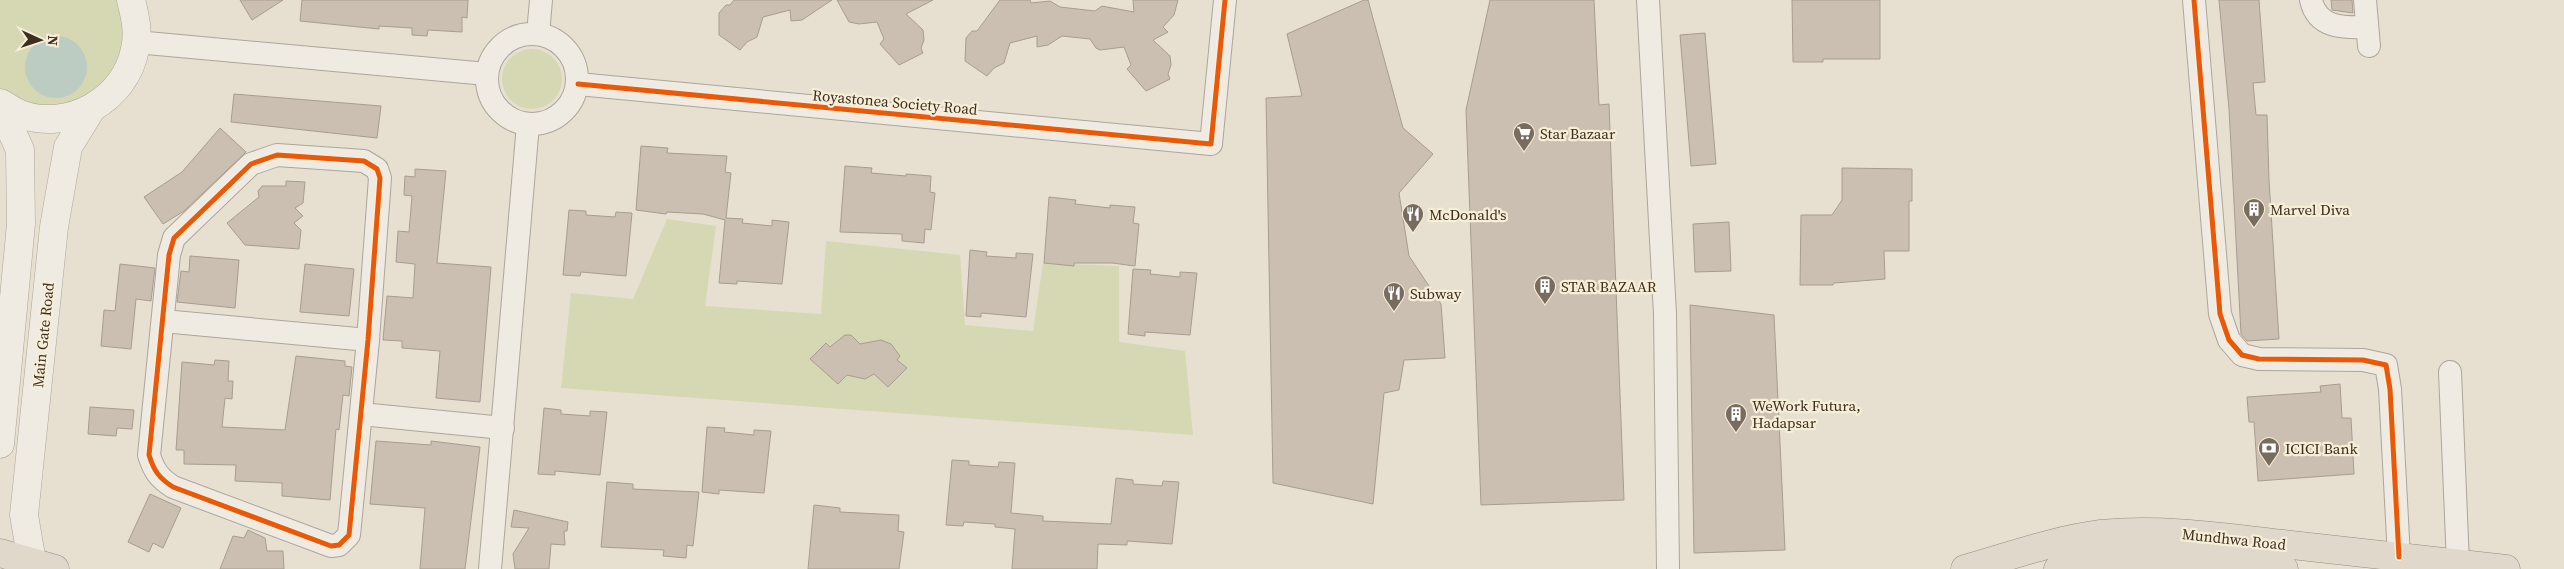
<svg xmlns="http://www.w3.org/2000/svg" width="2564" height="569" viewBox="0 0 2564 569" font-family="'Source Serif 4',serif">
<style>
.green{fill:#d6d7b3}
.water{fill:#bcccc2}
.building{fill:#cbbfb2;stroke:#a89c90}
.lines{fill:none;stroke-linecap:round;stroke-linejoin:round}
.minor-casing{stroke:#ada599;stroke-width:24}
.tertiary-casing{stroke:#ada599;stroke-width:29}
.trunk-casing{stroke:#928b80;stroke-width:29}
.minor{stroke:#efebe3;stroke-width:22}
.tertiary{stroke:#efebe3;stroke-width:28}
.trunk{stroke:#e0d9cb;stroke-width:28}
.cycleway-casing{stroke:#f7eed8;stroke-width:8}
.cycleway{stroke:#e8590c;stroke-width:5}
.labels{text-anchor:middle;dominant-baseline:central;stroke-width:4.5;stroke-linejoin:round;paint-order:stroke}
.street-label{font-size:15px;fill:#3d2e20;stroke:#f7eed8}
.poi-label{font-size:15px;fill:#3d2e20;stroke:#f7eed8;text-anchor:start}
</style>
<rect width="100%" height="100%" fill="#e7e0d1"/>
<g class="green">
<path d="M0,0h119l7,25 -9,42 -30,31 -42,10 -21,-5 -24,-15z"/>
<circle cx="532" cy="79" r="30"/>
<path d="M667,219l49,7 -11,80 116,8 5,-73 134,14 5,70 68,6 10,-68 76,3v76l66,9 8,84 -632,-47 10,-95 62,6z"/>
</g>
<circle class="water" cx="56" cy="67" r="31"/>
<g class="building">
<path d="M240,0h43l-31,20z"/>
<path d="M302,0h166l-1,18 -5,-1v15l-34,-2 -1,6 -15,-1v-7l-33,-2v3l-79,-8z"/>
<path d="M734,0h98l-30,20 -11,1 -1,-11 -27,7 -6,20 -10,5 -7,8 -21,-15v-22l7,-8h4z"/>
<path d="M837,0h96l-27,14 17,16 1,10 -3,8 2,5 -24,12 -19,-21 4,-5 -7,-17 -18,2 -10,-2z"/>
<path d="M1000,0h30l1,3 19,-2 10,6 35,4 7,-5 5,1 27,5 -1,-12h45l-4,15 -11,12 5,5 -15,8 17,16 1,9 -3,9 2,5 -24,12 -19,-22 4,-4 -7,-18 -24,3 -4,-2 -6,-9 -28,-3 -14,9 -11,2v-11l-27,7 -6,20 -10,5 -7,8 -22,-15 1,-23 6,-7h5z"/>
<path d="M1364,0h4l35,128 30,26 -34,39 10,63 32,48 4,54 -41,2 -5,30 -15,3 -11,111 -100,-21 -7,-385 36,-2 -15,-62z"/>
<path d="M1490,0h104l5,105 10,-1 15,396 -143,5 -15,-395z"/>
<path d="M1792,0h88v59h-57v3h-30z"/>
<path d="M2219,0h40l6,82 -12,1 3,32h11l2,65 10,159 -32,2 -6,-7 -12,-225z"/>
<path d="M2331,0h21l1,13 -21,-3z"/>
<path d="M1705,33l11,131 -25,2 -11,-131z"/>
<path d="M234,94l147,12 -4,32 -146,-16z"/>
<path d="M220,128l26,24 -62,59 -21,13 -19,-27 38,-25z"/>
<path d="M641,146l27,2 -1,5 60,3 -2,16 6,1 -5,45 17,1 -1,4 30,3v-6l17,2 -7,62 -45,-3v3l-18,-1 6,-63 -22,-6 -36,-2 -1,2 -30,-4z"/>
<path d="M845,166l27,2 -1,5 35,3v-2l25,2 -1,16 5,1 -4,37 -6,-1 -1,14 -22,-2v-7l-62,-2z"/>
<path d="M1842,168l70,1v32h-3v50h-25l1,28 -51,4 -1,2h-33l1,-70h31l10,-15z"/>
<path d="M415,169l31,2 -9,92 54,4 -11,135 -44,-4 4,-47 -38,-3v-7l-19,-1 4,-44 26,2 2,-34 -19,-2 2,-31 11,1 3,-36 -8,-1 1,-19 10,1z"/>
<path d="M286,181l19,1 -2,21 -8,5 8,8 -9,7 7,7 -2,19 -54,-4 -18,-22 32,-26 -1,-6 4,-5h24z"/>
<path d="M1049,197l27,3 -1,4 35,4v-3l25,2 -2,16 6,1 -4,42 -23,-3h-38v3l-30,-3z"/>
<path d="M569,210l17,1v4l29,2 1,-5 16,1 -6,63 -45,-4 -1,4 -17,-1z"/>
<path d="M1729,222l2,49 -36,1 -2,-48z"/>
<path d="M970,250l17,2 -1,4 30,2v-5l17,1 -7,63 -45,-4v4l-15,-1z"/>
<path d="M190,256l49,4 -4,48 -58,-6 4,-31 8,1z"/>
<path d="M120,264l35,4 -4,33 -15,-2 -5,50 -30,-3 3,-36 11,1z"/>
<path d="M305,264l49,5 -5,47 -49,-4z"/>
<path d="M1133,269l18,1 -1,4 30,3v-5l17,1 -7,62 -45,-3v4l-17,-2z"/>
<path d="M1690,305l84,10 11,235 -91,3z"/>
<path d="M845,335h6l9,9 21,-4 10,4 9,12 -3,4 10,8 -19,19 -14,-13 -9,5 -18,-4 -9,9 -28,-25 16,-16 4,4z"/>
<path d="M296,356l49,5v5l7,1 -3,29 -6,-1 -4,35 -3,-1 -6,71 -48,-4v-13l-47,-2 1,-16 -52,-1v-14h-8l6,-88 32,3 1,-5 14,1 -1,20h5l-1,18 -7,-1 -3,29 63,3z"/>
<path d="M2340,384l2,34h9l3,56 -96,7 -4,-59h-5l-2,-25 74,-5 -1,-6z"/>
<path d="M90,407l44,3 -2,19 -15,-1 -1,8 -28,-2z"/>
<path d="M544,408l17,2v4l29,2v-5l17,1 -7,63 -45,-4v4l-17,-1z"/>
<path d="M707,427l18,1 -1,4 30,3v-5l17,1 -7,62 -45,-3v4l-17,-2z"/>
<path d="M376,441l55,4v-4l49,6 -15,122h-45l5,-61 -55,-4z"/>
<path d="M952,460l17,1v4l29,2 1,-5 16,1 -4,50 32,3v5l68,3 5,-46 17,2v4l29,2 1,-5 16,1 -7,62 -45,-3v4l-29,-1 -1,25h-85l3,-40 -20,-2v-3l-31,-2 -1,4 -17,-1z"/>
<path d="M607,482l26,2v5l66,3 -6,54 -6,-1 -1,13 -23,-2 1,-6 -63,-3z"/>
<path d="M150,494l31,14 -18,40 -10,-5 -4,9 -21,-10z"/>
<path d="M814,505l26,3v4l59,3 -1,16 6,1 -5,37h-91z"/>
<path d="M514,510l54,12 -1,9h-3l1,14 -14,-1 -2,25h-34l-2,-15 16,-26 -18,-1z"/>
<path d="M248,530l17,8 2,13h16l1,18h-64l13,-33 11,2z"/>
</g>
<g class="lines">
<g class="minor-casing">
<g id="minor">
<path d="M1648,0l17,314 3,255"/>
<path d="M2194,0l26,314 9,26 13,15 17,4 104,1 23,5 4,24 9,168"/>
<path d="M2311,0c6,28 32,28 56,27"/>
<path d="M2365,0l4,46"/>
<circle cx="532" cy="79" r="45"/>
<path d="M538,34l3,-34"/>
<path d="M136,42l351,32"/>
<path d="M578,84l633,60 14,-144"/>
<path d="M277,155l87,6 13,8 3,9 -12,162 -19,195 -10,10 -8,1 -158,-59c-14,-9 -19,-16 -24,-32l20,-200 5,-17 77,-74z"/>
<path d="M163,321l205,19"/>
<path d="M2450,372l8,192"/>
<path d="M361,414l142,14"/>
<path d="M490,569l38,-445"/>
</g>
</g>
<g class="tertiary-casing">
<g id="tertiary">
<path d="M0,103c6,3 13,8 20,11 48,18 106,-14 115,-65 4,-17 0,-33 -4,-49"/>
<path d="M0,105l20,45 1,74 -21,220"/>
<path d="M30,569l2,-7 -8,-47 30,-288 14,-80 24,-39"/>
</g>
</g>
<g class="trunk-casing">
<g id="trunk">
<path d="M0,553l55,16"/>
<path d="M1965,569c45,-13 90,-29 136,-35 61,-6 122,3 182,10 74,8 148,17 223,25"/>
<path d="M2058,569c73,-22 152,-8 226,0"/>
</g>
</g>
<use href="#minor" class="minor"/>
<use href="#tertiary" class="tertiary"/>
<use href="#trunk" class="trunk"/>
<g class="cycleway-casing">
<g id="cycleway">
<path d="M2194,0l26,314 9,26 13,15 17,4 104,1 23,5 4,24 9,168"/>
<path d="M578,84l633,60 14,-144"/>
<path d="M277,155l87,6 13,8 3,9 -12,162 -19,195 -10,10 -8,1 -158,-59c-14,-9 -19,-16 -24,-32l20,-200 5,-17 77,-74z"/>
</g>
</g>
<use href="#cycleway" class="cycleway"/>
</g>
<defs>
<g id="supermarket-pin" transform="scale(1.125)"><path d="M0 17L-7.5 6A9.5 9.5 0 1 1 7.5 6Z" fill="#786c5e" stroke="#f7eed8"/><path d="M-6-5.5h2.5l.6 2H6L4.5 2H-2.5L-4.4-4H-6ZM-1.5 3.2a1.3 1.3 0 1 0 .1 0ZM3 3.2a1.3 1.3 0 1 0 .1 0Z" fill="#fff"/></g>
<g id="building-pin" transform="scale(1.125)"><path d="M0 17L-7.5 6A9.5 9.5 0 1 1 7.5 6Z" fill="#786c5e" stroke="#f7eed8"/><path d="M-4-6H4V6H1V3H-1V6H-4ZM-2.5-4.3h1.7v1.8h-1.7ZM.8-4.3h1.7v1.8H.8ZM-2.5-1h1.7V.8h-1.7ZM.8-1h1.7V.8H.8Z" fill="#fff"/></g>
<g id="restaurant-pin" transform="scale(1.125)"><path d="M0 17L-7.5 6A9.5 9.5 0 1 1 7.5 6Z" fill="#786c5e" stroke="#f7eed8"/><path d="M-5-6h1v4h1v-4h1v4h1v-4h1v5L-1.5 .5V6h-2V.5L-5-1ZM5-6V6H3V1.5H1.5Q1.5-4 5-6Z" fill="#fff"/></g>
<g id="bank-pin" transform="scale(1.125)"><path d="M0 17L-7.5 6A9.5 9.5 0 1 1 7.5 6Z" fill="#786c5e" stroke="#f7eed8"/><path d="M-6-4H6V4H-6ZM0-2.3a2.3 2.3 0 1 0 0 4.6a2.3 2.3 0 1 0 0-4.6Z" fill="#fff"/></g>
</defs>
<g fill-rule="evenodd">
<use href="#supermarket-pin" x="1524" y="133"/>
<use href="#building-pin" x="2254" y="209"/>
<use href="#restaurant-pin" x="1413" y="214"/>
<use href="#building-pin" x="1545" y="286"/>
<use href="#restaurant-pin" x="1394" y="293"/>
<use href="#building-pin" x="1736" y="414"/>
<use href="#bank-pin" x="2269" y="448"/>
</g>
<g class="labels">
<g class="street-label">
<text transform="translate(895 102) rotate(5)">Royastonea Society Road</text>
<text transform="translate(43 335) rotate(-84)">Main Gate Road</text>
<text transform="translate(2234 539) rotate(6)">Mundhwa Road</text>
</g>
<g class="poi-label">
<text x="1540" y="133">Star Bazaar</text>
<text x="2270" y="209">Marvel Diva</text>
<text x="1429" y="214">McDonald's</text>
<text x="1561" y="286">STAR BAZAAR</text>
<text x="1410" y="293">Subway</text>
<text x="1752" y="405">WeWork Futura,<tspan x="1752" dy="17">Hadapsar</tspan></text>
<text x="2285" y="448">ICICI Bank</text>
</g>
</g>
<g transform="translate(40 40) rotate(93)" stroke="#f7eed8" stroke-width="4" paint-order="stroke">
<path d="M0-4L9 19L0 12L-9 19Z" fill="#3d2e20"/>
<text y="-8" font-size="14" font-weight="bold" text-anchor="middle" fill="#3d2e20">N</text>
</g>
</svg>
